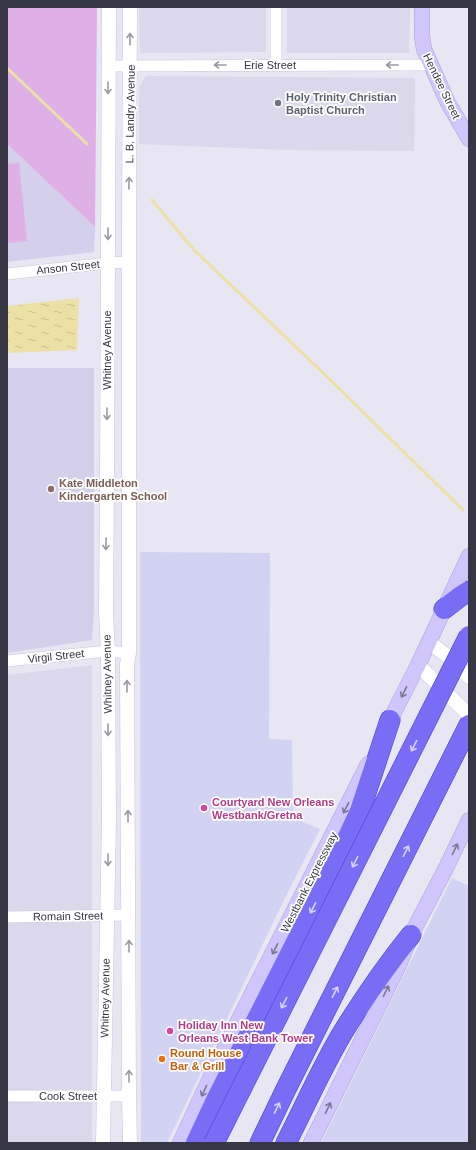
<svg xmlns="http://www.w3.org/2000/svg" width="476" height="1150" viewBox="0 0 476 1150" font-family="Helvetica,sans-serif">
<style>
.residential{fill:#dad8ea}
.commercial{fill:#d2d2f3}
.education{fill:#d4d0eb}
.green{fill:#deb0e5}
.water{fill:url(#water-ripples)}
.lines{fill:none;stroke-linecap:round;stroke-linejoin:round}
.stream{stroke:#ece0a5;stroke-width:3}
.minor-casing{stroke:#c8c6db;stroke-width:12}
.tertiary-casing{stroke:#c8c6db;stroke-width:15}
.secondary-casing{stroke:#aaa0dc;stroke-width:16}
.motorway-casing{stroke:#453dd5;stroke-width:21}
.minor{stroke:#fff;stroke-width:11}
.tertiary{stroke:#fff;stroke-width:14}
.secondary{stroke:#d0c6fc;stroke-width:15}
.motorway{stroke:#796df6;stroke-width:20}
.motorway-bridge-casing{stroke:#453dd5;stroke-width:21;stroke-linecap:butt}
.motorway-bridge{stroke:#796df6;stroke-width:20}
.oneway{stroke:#9a9aa2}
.oneway2{stroke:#7b7797}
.oneway3{stroke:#d7d3fc}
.worship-dot{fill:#6b7280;stroke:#fff;stroke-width:1.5}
.education-dot{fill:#8d6e63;stroke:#fff;stroke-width:1.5}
.hotel-dot{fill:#d1479c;stroke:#fff;stroke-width:1.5}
.food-dot{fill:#e8710a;stroke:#fff;stroke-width:1.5}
.labels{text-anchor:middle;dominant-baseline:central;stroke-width:3.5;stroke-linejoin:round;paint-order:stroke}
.street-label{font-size:11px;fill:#363644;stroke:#fff}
.worship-label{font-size:11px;font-weight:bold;fill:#5b616d;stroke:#fff;text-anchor:start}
.education-label{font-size:11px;font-weight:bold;fill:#785e54;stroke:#fff;text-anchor:start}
.hotel-label{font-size:11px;font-weight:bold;fill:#b23c85;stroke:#fff;text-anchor:start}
.food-label{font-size:11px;font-weight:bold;fill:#c56008;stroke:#fff;text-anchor:start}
</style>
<defs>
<pattern id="water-ripples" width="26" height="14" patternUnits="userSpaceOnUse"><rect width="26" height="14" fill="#ece0a5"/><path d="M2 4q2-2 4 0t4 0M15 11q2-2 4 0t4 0" fill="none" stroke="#cbc18f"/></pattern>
</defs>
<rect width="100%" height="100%" fill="#e7e6f2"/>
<g class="residential">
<path d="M139,7h127v45l-126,1z"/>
<path d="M287,7h123l-1,46h-122z"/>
<path d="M146,76l269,2 -1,73 -127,-1 -148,-6v-57z"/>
<path d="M92,665v478h-85v-468z"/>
</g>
<g class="commercial">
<path d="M140,552l130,1 -1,186 23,1 1,78 27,11 -36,71 -117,243h-26z"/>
<path d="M452,878l17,8v257h-148z"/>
</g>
<g class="education">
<path d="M7,144l88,83 -1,25 -87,10z"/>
<path d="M7,368h87v243l-2,29 -85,13z"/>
</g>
<g class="green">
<path d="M7,7h90l-2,220 -88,-83z"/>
<path d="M19,163l8,78 -20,2v-79z"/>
</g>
<path class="water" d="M79,298l-2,52 -70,3v-47z"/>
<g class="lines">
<g class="stream">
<path d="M7,68l80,76"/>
<path d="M152,200l42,50 123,117 146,143"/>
</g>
<g class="minor-casing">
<g id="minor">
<path d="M276,65v-58"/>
<path d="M108,66l323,-1"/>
<path d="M7,274l101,-11 21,-1"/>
<path d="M7,661l101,-10 21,2"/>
<path d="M7,917l122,-2"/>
<path d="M7,1096h122"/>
</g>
</g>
<g class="tertiary-casing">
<g id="tertiary">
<path d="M130,7l-1,215v431l-2,11 2,432 1,47"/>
<path d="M429,642l22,17 18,18"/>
<path d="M418,665l51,50"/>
<path d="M103,1143l6,-324 -1,-168 -2,-39 1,-124 2,-481"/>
</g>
</g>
<g class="secondary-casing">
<g id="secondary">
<path d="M422,7v29l2,13 23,52 22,38"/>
<path d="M385,730l33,-65 51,-109"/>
<path d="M180,1143l36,-78 152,-301"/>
<path d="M311,1143l88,-178 12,-30 35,-67 23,-48"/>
</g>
</g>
<g class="motorway-casing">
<g id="motorway">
<path d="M444,609l17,-13 8,-5"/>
<path d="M196,1143l20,-43 115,-227 29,-62 30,-91"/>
<path d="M260,1143l25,-52 184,-366"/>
<path d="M286,1143c19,-37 36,-76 57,-111 21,-34 43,-66 68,-97"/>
</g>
</g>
<use href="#minor" class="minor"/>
<use href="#tertiary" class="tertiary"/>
<use href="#secondary" class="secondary"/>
<use href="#motorway" class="motorway"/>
<g class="motorway-bridge-casing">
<path id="motorway-bridge" d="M214,1143l255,-507"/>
</g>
<use href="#motorway-bridge" class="motorway-bridge"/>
</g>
<defs><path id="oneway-shaft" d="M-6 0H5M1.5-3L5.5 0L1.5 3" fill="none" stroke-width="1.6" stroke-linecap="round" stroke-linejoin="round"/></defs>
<g class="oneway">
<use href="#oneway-shaft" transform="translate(130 39) rotate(-90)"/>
<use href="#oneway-shaft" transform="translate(220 65) rotate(-180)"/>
<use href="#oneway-shaft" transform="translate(392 65) rotate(180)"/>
<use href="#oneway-shaft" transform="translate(108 88) rotate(90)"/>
<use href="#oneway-shaft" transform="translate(129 183) rotate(-89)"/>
<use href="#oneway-shaft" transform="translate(108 234) rotate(90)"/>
<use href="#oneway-shaft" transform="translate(107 414) rotate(90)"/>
<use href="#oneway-shaft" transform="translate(106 544) rotate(91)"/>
<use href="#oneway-shaft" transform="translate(127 686) rotate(-90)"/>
<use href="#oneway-shaft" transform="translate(108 730) rotate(90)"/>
<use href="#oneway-shaft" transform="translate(128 816) rotate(-90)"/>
<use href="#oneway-shaft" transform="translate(108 860) rotate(91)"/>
<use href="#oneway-shaft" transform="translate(129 946) rotate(-90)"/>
<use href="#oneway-shaft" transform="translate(129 1076) rotate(-90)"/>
</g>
<g class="oneway2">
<use href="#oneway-shaft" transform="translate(404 692) rotate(116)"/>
<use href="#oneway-shaft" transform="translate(346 808) rotate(117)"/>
<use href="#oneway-shaft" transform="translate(455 849) rotate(-65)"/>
<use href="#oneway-shaft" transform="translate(275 949) rotate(117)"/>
<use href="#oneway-shaft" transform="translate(386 991) rotate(-64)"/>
<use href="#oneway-shaft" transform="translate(204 1091) rotate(115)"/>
<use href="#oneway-shaft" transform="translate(328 1108) rotate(-64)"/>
</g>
<g class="oneway3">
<use href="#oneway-shaft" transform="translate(414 746) rotate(117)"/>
<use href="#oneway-shaft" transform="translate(406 851) rotate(-63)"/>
<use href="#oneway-shaft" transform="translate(355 862) rotate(117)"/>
<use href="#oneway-shaft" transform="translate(313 908) rotate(117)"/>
<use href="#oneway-shaft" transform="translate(335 992) rotate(-63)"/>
<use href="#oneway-shaft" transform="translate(284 1003) rotate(117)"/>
<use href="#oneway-shaft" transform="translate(277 1108) rotate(-64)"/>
</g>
<circle class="worship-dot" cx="278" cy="103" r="4"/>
<circle class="education-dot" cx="51" cy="489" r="4"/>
<g class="hotel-dot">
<circle cx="204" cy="808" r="4"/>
<circle cx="170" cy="1031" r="4"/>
</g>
<circle class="food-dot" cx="162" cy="1059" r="4"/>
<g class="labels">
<g class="street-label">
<text x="270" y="65">Erie Street</text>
<text transform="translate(442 86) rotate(64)">Hendee Street</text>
<text transform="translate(130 114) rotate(-89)">L. B. Landry Avenue</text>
<text transform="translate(68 267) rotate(-6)">Anson Street</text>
<text transform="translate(107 350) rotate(-90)">Whitney Avenue</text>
<text transform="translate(56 656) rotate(-6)">Virgil Street</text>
<text transform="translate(107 674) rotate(-91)">Whitney Avenue</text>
<text transform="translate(309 882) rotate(-63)">Westbank Expressway</text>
<text transform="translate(68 916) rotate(-1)">Romain Street</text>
<text transform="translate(105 998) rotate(-89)">Whitney Avenue</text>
<text x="68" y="1096">Cook Street</text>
</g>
<g class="worship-label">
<text x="286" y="97">Holy Trinity Christian<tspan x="286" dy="13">Baptist Church</tspan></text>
</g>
<g class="education-label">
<text x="59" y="483">Kate Middleton<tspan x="59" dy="13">Kindergarten School</tspan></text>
</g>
<g class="hotel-label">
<text x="212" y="802">Courtyard New Orleans<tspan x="212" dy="13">Westbank/Gretna</tspan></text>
<text x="178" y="1025">Holiday Inn New<tspan x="178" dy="13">Orleans West Bank Tower</tspan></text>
</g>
<g class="food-label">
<text x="170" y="1053">Round House<tspan x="170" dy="13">Bar &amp; Grill</tspan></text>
</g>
</g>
<rect width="476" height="1150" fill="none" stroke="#363644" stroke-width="16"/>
</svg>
